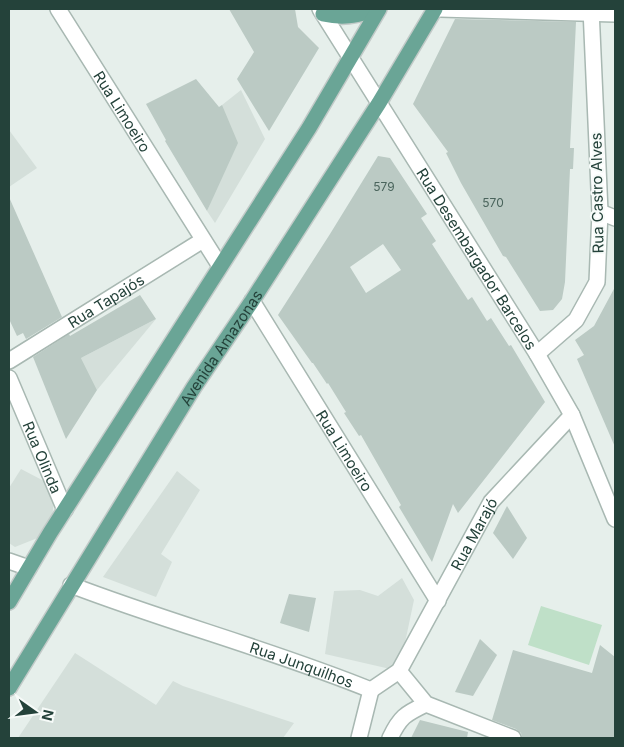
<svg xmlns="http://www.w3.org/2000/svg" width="624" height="747" viewBox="0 0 624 747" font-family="Inter,sans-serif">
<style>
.built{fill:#d4dfda}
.green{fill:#bfe0c8}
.building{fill:#bbcac4;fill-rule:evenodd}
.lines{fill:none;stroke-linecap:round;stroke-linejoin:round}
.minor-casing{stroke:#a8b8b2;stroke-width:18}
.major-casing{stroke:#c2cac8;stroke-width:18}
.minor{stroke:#fff;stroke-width:15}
.major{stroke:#6aa596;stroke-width:15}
.labels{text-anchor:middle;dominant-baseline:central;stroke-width:4;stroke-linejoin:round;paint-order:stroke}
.number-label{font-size:12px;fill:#4a645c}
.street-label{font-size:15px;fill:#24423a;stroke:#f7fbf9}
</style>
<rect width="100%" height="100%" fill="#e6efeb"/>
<g class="built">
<path d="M241,90l24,49 -50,84 -8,-12 11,-27 4,-79z"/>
<path d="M9,130l28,38 -28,19z"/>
<path d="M156,319l-59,71 -16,-32z"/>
<path d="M21,469l23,12 10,21 -4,31 -35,14 -6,-4v-55z"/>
<path d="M177,471l23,19 -39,64 11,8 -16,35 -53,-20z"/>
<path d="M402,578l12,22 -15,71 -74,-17 9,-63 26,-1 18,6z"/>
<path d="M75,653l81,52 17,-24 10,5 111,37 -11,15h-265z"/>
</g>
<path class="green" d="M541,606l61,19 -13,40 -61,-20z"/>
<g class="building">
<path d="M229,9h66l3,18 21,21 -50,83 -32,-52 17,-27z"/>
<path d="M455,19l121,3 -6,126h4l-1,21h-3l-5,113 -3,17 -9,11 -13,1 -34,-54 -3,-1 -42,-73 -15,-30 2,-1 -35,-48z"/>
<path d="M196,79l23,28 3,-2 16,38 -31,68 -42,-70 1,-1 -20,-36z"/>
<path d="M378,156l12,2 37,56 -6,4 15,23 -4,3 36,56 4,-3 15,24 4,-3 18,28 2,-1 34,57 -87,111 -5,-9 -21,58 -33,-55 2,-2 -40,-70 -2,1 -15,-23 2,-1 -18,-29 -1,1 -14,-21h-1l-34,-48 52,-81zM383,244l18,26 -35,23 -16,-26z"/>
<path d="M9,197l53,120 -36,22 -3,-6 -6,3 -8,-17z"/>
<path d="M615,287v160l-38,-88 7,-4 -9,-15 19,-14z"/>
<path d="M140,295l16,24 -75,39 16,32 -31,49 -33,-82 36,-23 1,2z"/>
<path d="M507,506l20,32 -14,21 -20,-26z"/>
<path d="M289,594l27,4 -7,34 -29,-9z"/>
<path d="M480,639l17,16 -24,41 -18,-4z"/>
<path d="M600,645l15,12v81h-88l-5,-1 -1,-4 -5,-4 -24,-9 21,-70 79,23z"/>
<path d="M420,720l48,12 -1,6h-56z"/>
</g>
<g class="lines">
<g class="minor-casing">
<g id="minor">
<path id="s1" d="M58,9l162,257"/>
<path id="s2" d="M320,9l217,345 35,61 43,104"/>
<path d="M440,9l175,5"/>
<path d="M600,212l15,6"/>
<path id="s3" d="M252,301l186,300"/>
<path d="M537,354l39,-34 21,-38 3,-70 -9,-203"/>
<path id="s4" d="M9,361l194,-121"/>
<path id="s5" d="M9,378l56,132"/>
<path d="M9,561l20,7"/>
<path id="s6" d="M71,585c99,38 202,65 300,105l28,-19 92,-169 81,-87"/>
<path d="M399,671l27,33 87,34"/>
<path d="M359,738l12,-48"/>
<path d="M390,738c10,-21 15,-24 36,-34"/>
</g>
</g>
<g class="major-casing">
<g id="major">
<path d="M323,14c23,5 33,1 55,-5"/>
<path d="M9,602l41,-69 259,-405 70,-119"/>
<path id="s7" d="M9,688l185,-301 58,-86 127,-198 56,-94"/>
</g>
</g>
<use href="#minor" class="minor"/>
<use href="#major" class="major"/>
</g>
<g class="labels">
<g class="number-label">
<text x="384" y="186">579</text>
<text x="493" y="202">570</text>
</g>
<g class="street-label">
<text stroke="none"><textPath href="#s1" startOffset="121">Rua Limoeiro</textPath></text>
<text transform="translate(597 193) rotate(-91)">Rua Castro Alves</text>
<text stroke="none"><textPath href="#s2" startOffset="295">Rua Desembargador Barcelos</textPath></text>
<text stroke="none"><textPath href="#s4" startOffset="114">Rua Tapajós</textPath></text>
<text stroke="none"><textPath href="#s7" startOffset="401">Avenida Amazonas</textPath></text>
<text stroke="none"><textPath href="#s3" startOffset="176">Rua Limoeiro</textPath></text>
<text stroke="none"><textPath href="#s5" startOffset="86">Rua Olinda</textPath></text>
<text stroke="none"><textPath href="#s6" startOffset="508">Rua Marajó</textPath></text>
<text stroke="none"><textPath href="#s6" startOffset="244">Rua Junquilhos</textPath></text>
</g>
</g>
<rect width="624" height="747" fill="none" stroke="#24423a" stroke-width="20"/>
<g transform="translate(35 712) rotate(104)" stroke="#f7fbf9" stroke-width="4" paint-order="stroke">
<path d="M0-4L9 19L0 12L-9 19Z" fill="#24423a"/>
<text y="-8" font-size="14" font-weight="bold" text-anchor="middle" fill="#24423a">N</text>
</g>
</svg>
